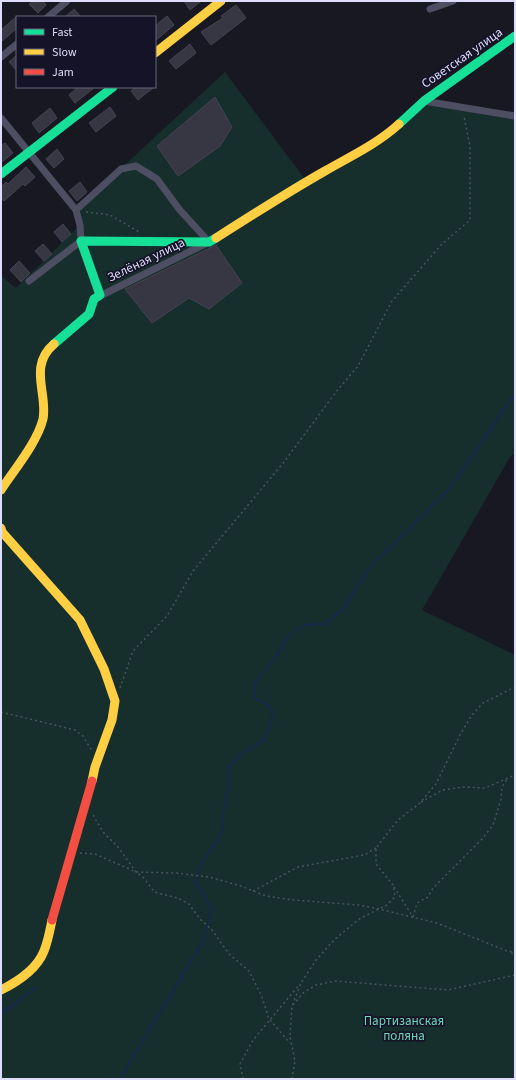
<svg xmlns="http://www.w3.org/2000/svg" width="516" height="1080" viewBox="0 0 516 1080" font-family="'Source Sans 3',sans-serif">
<style>
.green{fill:#162e2c}
.lines{fill:none;stroke-linecap:round;stroke-linejoin:round}
.stream{stroke:#142a46;stroke-width:2.5}
.building{fill:#373643;stroke:#454354}
.path{stroke:#48545e;stroke-width:1.5;stroke-dasharray:2 3;stroke-linecap:butt}
.street{stroke:#4e4e62;stroke-width:7}
.fast{stroke:#16e098;stroke-width:9}
.slow{stroke:#ffcf43;stroke-width:9}
.jam{stroke:#f24e42;stroke-width:9}
.labels{text-anchor:middle;dominant-baseline:central;stroke-width:3.5;stroke-linejoin:round;paint-order:stroke}
.street-label{font-size:13px;fill:#deddfb;stroke:#151327}
.park-label{font-size:13px;fill:#6fd5b4;stroke:#151327}
</style>
<rect width="100%" height="100%" fill="#181822"/>
<path class="green" d="M225,72l79,106 55,-25 65,-52 91,15v337l-5,4 -88,153 93,45v424h-514v-803l15,12 64,-63 -4,-15z"/>
<g class="lines">
<g class="stream">
<path d="M1,1014l35,-26"/>
<path d="M120,1079l82,-136 10,-33 -17,-29 7,-18 20,-30 1,-17 5,-29v-21l15,-13 21,-13 9,-23 -2,-10 -16,-9v-16l17,-19 18,-29 15,-9 20,-1 17,-14 29,-44 78,-77 64,-92"/>
</g>
</g>
<g class="building">
<path d="M33,1h10l3,4 -8,8 -9,-9z"/>
<path d="M184,1h17l-11,9z"/>
<path d="M236,5l10,13 -35,27 -10,-13 22,-14 -2,-2z"/>
<path d="M74,9l7,8h-16z"/>
<path d="M17,16v12l-16,14v-12z"/>
<path d="M167,16l7,9 -19,16v-15z"/>
<path d="M190,44l6,9 -20,16 -7,-8z"/>
<path d="M17,55v16l-8,-9z"/>
<path d="M78,87h17l-20,16 -6,-8z"/>
<path d="M136,87h18l-16,13 -7,-9z"/>
<path d="M215,97l17,30 -12,19 -42,30 -21,-30z"/>
<path d="M110,107l6,9 -20,16 -7,-9z"/>
<path d="M50,108l7,10 -18,15 -7,-10z"/>
<path d="M5,143l8,10 -12,10v-17z"/>
<path d="M57,149l7,10 -10,9 -8,-9z"/>
<path d="M26,167l9,10 -10,9 -2,-2 -19,17 -3,-4v-10l5,-5 2,2z"/>
<path d="M80,182l7,10 -10,9 -8,-10z"/>
<path d="M63,224l8,10 -9,8 -8,-10z"/>
<path d="M43,244l9,10 -8,7 -9,-10z"/>
<path d="M216,245l26,38 -33,26 -20,-11 -37,25 -27,-34z"/>
<path d="M19,261l11,12 -9,9 -11,-12z"/>
</g>
<g class="lines">
<g class="path">
<path d="M86,212l24,3 31,18"/>
<path d="M120,688l13,-37 34,-35 26,-45 91,-109 52,-70 22,-26 34,-65 50,-57 28,-24v-73l-6,-31"/>
<path d="M1,712l74,18 8,6 9,15"/>
<path d="M421,802l22,-12 20,-3 22,1 30,-13"/>
<path d="M93,815l10,17 15,15 18,25 8,6 8,11 5,4 21,5 11,6 11,15 12,11 17,24 20,17 13,26 7,22 21,24"/>
<path d="M80,853l15,1 41,18 40,1 33,4 32,9 25,10 27,4 66,5 20,4 58,14 70,28 8,1"/>
<path d="M394,887l19,30"/>
<path d="M253,891l45,-24 66,-12 12,-7"/>
<path d="M413,917l4,-14 11,-6 5,-9 50,-50 10,-13 8,-26 1,-12 5,-8"/>
<path d="M511,953l4,1"/>
<path d="M293,1005l10,-12 13,-8 19,-4 113,9 67,-15"/>
<path d="M243,1079l-3,-15 13,-24 47,-56"/>
<path d="M292,1079l3,-18 -5,-25 2,-30 9,-23 15,-23 18,-20 25,-21 28,-14 8,-8 -2,-12 -17,-21v-16l22,-28 22,-17 16,-19 25,-51 11,-18 11,-12 32,-16"/>
</g>
<g class="street">
<path d="M430,9l23,-8"/>
<path d="M48,17l19,-16"/>
<path d="M1,57l16,-13"/>
<path d="M424,101l91,15"/>
<path d="M1,118l75,92 4,15 1,16 -52,40"/>
<path d="M76,210l45,-41 15,-3 21,13 22,30 30,33 -113,56"/>
</g>
<g class="fast">
<path d="M399,124l25,-23 91,-65"/>
<path d="M1,174l112,-87"/>
<path d="M54,344l35,-30 5,-15 6,-4 -19,-54 128,1 7,-4"/>
</g>
<g class="slow">
<path d="M155,53l66,-52"/>
<path d="M216,238c36,-23 72,-46 109,-67 26,-15 52,-27 74,-47"/>
<path d="M1,490c13,-20 36,-47 42,-71 5,-25 -15,-53 11,-75"/>
<path d="M1,528l1,4 78,88 24,49 11,32 -3,19 -17,47 -3,14"/>
<path d="M1,990c16,-8 36,-21 43,-39 4,-10 6,-21 8,-31"/>
</g>
<path class="jam" d="M52,920l40,-139"/>
</g>
<g class="labels">
<g class="street-label">
<text transform="translate(462 58) rotate(-35)">Советская улица</text>
<text transform="translate(146 260) rotate(-26)">Зелёная улица</text>
</g>
<g class="park-label">
<text x="404" y="1021">Партизанская<tspan x="404" dy="15">поляна</tspan></text>
</g>
</g>
<rect width="516" height="1080" fill="none" stroke="#deddfb" stroke-width="4"/>
<rect x="16" y="16" width="140" height="72" fill="#151327" stroke="#65647c"/>
<rect x="24" y="29" width="20" height="6" fill="#16e098" stroke="#65647c"/>
<text x="52" y="36" font-size="12" fill="#deddfb">Fast</text>
<rect x="24" y="49" width="20" height="6" fill="#ffcf43" stroke="#65647c"/>
<text x="52" y="56" font-size="12" fill="#deddfb">Slow</text>
<rect x="24" y="69" width="20" height="6" fill="#f24e42" stroke="#65647c"/>
<text x="52" y="76" font-size="12" fill="#deddfb">Jam</text>
</svg>
